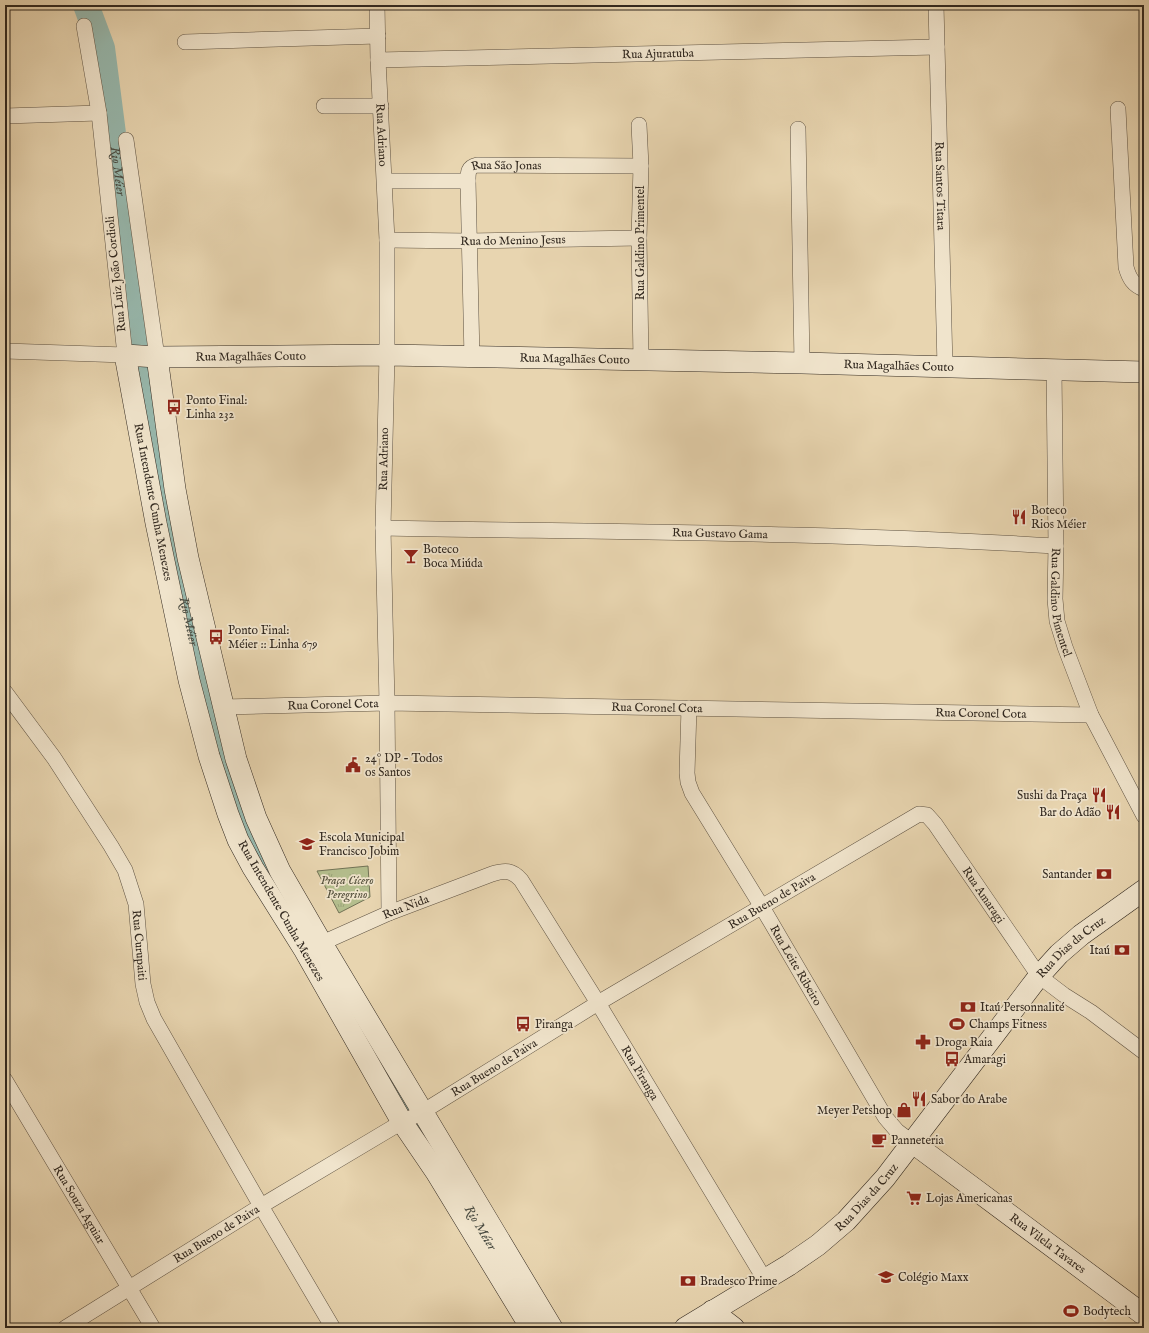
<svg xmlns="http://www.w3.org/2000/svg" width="1149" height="1333" viewBox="0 0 1149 1333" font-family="'IM FELL English',serif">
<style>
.park{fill:url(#park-tufts);stroke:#727356}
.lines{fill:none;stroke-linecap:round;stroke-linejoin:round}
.river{stroke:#97b8ad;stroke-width:26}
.street-casing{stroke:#5f5343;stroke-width:16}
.secondary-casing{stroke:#31281f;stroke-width:22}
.street{stroke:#f0e4cc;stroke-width:15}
.secondary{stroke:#f0e4cc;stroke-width:21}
.labels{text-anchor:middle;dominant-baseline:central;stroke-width:3.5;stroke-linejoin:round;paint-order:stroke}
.street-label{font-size:12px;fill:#31281f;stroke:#f0e4cc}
.poi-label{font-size:12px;fill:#31281f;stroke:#f0e4cc;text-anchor:start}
.park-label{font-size:12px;font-style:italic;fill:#524e3a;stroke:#f0e4cc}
.water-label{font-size:13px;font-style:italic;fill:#4a4c42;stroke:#f0e4cc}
</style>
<defs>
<pattern id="park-tufts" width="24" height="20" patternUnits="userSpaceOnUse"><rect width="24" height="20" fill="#b4be8d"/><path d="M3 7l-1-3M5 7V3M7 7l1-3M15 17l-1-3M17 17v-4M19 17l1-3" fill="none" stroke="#9ba379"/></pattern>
</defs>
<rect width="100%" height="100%" fill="#e8d5b0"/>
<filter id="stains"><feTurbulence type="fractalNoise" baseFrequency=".005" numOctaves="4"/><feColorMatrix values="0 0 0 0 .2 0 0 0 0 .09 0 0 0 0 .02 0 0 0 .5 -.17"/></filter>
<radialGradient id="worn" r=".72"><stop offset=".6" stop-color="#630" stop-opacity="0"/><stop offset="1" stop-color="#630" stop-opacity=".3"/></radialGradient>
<path class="park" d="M368,866l2,31 -31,16 -22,-42z"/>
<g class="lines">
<g class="river">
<path id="s1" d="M86,5l16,43 23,179 16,113"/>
<path id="s2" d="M145,370c3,28 7,56 11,83 10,62 23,123 36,184 17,78 35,157 72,227"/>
<path d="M360,1027l45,76"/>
<path d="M420,1128l26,44"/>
</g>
<g class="street-casing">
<g id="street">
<path id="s3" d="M377,5l1,55 9,180v115l-4,173 4,175 2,210"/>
<path id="s4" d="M936,5l9,362"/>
<path d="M185,42l193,-6"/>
<path id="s5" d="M378,60l559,-13"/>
<path d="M324,106h57"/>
<path d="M1118,109l8,158c3,11 7,18 18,22"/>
<path d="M5,116l94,-3"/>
<path d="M639,125l2,41 -2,72 2,122"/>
<path d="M798,129l4,234"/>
<path d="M126,140l31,217"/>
<path id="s6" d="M385,181h83c0,-9 0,-14 9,-16l164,1"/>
<path d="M468,181l4,177"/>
<path id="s7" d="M387,240l82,1 170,-3"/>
<path d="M5,351l120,4 -26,-242 -15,-87"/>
<path id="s8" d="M1054,370l2,176 -1,53 2,22 8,26 26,68 53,101"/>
<path id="s9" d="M383,528c224,4 449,4 673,18"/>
<path id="s10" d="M5,692l49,66 57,88 14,24 11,34 7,80 4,18 7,17 107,187 72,122"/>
<path id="s11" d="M222,707l165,-4 704,12"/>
<path id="s12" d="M689,708l-2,65 1,9 4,11 70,114 123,210 12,14 16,12"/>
<path id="s13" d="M313,947l76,-34 103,-39c13,-4 20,-4 29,6l77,123 167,277"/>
<path id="s14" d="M5,1080l148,248"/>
<path id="s15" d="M65,1328l196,-122 141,-84 17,-8 179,-111 321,-189 8,1 8,9 104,152 25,19 27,17 53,40"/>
</g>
</g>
<g class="secondary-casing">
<g id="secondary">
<path d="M157,357l18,132 13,69 48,201 20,59 24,53 41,71 231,386"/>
<path id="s16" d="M913,1143l231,172"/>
<path d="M712,1311l22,17"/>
<path id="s17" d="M531,1328l-95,-156 -34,-50 -97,-171 -52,-83 -15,-28 -10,-26 -19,-58 -20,-76 -33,-157 -31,-168 32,2 230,-2 415,8 342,9"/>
<path id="s18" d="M685,1328l104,-63 29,-20 28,-24 39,-43 154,-202 20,-22 22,-19 63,-45"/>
</g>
</g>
<use href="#street" class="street"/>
<use href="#secondary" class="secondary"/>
</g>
<defs>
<g id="bus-bare" transform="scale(1.2)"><path d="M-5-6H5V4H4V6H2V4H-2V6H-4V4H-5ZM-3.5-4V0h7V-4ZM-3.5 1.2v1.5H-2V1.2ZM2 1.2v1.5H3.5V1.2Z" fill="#8f2418" stroke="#f0e4cc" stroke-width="2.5" paint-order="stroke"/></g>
<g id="restaurant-bare" transform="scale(1.2)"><path d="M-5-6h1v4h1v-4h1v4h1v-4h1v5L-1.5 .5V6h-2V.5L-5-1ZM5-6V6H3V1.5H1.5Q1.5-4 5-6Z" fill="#8f2418" stroke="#f0e4cc" stroke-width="2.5" paint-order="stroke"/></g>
<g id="bar-bare" transform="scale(1.2)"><path d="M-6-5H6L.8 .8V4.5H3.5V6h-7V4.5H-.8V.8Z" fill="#8f2418" stroke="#f0e4cc" stroke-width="2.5" paint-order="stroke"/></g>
<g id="civic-bare" transform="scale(1.2)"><path d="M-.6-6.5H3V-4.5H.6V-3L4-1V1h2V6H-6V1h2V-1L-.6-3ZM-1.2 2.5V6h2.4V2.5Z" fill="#8f2418" stroke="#f0e4cc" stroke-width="2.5" paint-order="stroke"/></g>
<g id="school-bare" transform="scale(1.2)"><path d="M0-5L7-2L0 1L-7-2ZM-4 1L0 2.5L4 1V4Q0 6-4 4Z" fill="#8f2418" stroke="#f0e4cc" stroke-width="2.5" paint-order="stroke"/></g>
<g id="bank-bare" transform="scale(1.2)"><path d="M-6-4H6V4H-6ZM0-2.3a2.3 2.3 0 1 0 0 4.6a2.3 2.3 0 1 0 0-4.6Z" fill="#8f2418" stroke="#f0e4cc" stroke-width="2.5" paint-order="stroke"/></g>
<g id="stadium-bare" transform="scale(1.2)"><path d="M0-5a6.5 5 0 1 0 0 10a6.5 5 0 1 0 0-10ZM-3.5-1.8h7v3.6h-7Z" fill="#8f2418" stroke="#f0e4cc" stroke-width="2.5" paint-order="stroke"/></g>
<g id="pharmacy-bare" transform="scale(1.2)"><path d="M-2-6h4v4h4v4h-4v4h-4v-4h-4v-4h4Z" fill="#8f2418" stroke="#f0e4cc" stroke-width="2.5" paint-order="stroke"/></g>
<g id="shop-bare" transform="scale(1.2)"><path d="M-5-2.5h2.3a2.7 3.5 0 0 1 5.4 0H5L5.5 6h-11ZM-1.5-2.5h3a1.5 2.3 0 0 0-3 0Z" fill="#8f2418" stroke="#f0e4cc" stroke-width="2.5" paint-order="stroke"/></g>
<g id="cafe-bare" transform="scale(1.2)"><path d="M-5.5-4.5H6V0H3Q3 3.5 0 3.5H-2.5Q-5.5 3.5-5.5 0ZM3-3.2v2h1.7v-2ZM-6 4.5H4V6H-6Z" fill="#8f2418" stroke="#f0e4cc" stroke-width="2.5" paint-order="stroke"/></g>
<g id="supermarket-bare" transform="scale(1.2)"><path d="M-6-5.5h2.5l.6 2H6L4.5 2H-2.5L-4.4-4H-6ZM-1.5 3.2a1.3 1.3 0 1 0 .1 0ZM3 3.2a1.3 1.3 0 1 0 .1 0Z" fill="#8f2418" stroke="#f0e4cc" stroke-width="2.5" paint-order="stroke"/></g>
</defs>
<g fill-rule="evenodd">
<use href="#bus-bare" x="174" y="407"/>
<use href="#restaurant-bare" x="1019" y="517"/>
<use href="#bar-bare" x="411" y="556"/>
<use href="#bus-bare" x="216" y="637"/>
<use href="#civic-bare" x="353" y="765"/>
<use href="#restaurant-bare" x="1099" y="795"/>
<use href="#restaurant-bare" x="1113" y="812"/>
<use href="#school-bare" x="307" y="844"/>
<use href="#bank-bare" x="1104" y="874"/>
<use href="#bank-bare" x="1122" y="950"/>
<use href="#bank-bare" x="968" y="1007"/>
<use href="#bus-bare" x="523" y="1024"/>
<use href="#stadium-bare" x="957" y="1024"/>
<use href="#pharmacy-bare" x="923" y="1042"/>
<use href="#bus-bare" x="952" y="1059"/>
<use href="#restaurant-bare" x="919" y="1099"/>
<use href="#shop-bare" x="904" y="1110"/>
<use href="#cafe-bare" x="879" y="1140"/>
<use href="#supermarket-bare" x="914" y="1198"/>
<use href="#school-bare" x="886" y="1277"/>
<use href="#bank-bare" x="688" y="1281"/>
<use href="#stadium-bare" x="1071" y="1311"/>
</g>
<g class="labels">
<g class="street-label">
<text stroke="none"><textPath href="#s5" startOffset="280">Rua Ajuratuba</textPath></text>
<text stroke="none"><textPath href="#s3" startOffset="130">Rua Adriano</textPath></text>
<text stroke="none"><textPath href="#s6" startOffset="133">Rua São Jonas</textPath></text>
<text stroke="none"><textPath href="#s4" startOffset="181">Rua Santos Titara</textPath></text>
<text stroke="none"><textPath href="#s7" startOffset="126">Rua do Menino Jesus</textPath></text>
<text transform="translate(640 243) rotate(-90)">Rua Galdino Primentel</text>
<text transform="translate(116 274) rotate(-96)">Rua Luiz João Cordioli</text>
<text stroke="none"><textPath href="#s17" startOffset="1194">Rua Magalhães Couto</textPath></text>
<text stroke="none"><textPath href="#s17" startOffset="1518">Rua Magalhães Couto</textPath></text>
<text stroke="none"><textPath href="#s17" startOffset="1842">Rua Magalhães Couto</textPath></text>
<text transform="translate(384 459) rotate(-89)">Rua Adriano</text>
<text transform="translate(153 502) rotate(79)">Rua Intendente Cunha Menezes</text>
<text stroke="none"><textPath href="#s9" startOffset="337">Rua Gustavo Gama</textPath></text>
<text stroke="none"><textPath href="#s8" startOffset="233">Rua Galdino Pimentel</textPath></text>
<text stroke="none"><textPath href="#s11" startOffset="111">Rua Coronel Cota</textPath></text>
<text stroke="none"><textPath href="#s11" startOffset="435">Rua Coronel Cota</textPath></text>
<text stroke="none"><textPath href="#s11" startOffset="759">Rua Coronel Cota</textPath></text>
<text stroke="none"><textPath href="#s15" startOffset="1103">Rua Amaragi</textPath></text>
<text stroke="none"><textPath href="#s15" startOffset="826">Rua Bueno de Paiva</textPath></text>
<text stroke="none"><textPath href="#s13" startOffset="101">Rua Nida</textPath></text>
<text transform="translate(281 911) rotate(60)">Rua Intendente Cunha Menezes</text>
<text stroke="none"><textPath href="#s10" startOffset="292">Rua Curupaiti</textPath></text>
<text stroke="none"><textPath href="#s18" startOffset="549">Rua Dias da Cruz</textPath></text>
<text stroke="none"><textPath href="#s12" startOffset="287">Rua Leite Ribeiro</textPath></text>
<text stroke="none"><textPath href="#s15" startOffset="502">Rua Bueno de Paiva</textPath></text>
<text stroke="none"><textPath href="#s13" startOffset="452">Rua Piranga</textPath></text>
<text stroke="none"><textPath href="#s18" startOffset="225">Rua Dias da Cruz</textPath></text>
<text stroke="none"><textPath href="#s14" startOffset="145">Rua Souza Aguiar</textPath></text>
<text stroke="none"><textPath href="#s15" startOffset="178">Rua Bueno de Paiva</textPath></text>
<text stroke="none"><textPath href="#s16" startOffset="168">Rua Vilela Tavares</textPath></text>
</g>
<g class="poi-label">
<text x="186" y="400">Ponto Final:<tspan x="186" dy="14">Linha 232</tspan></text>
<text x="1031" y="510">Boteco<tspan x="1031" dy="14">Rios Méier</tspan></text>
<text x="423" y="549">Boteco<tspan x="423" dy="14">Boca Miúda</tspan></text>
<text x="228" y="630">Ponto Final:<tspan x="228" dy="14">Méier :: Linha 679</tspan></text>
<text x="365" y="758">24º DP - Todos<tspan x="365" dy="14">os Santos</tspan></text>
<text x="1087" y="795" text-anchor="end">Sushi da Praça</text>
<text x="1101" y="812" text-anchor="end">Bar do Adão</text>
<text x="319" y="837">Escola Municipal<tspan x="319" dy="14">Francisco Jobim</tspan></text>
<text x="1092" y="874" text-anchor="end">Santander</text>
<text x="1110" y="950" text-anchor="end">Itaú</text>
<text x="980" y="1007">Itaú Personnalité</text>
<text x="535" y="1024">Piranga</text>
<text x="969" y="1024">Champs Fitness</text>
<text x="935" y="1042">Droga Raia</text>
<text x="964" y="1059">Amaragi</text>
<text x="931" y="1099">Sabor do Arabe</text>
<text x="892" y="1110" text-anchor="end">Meyer Petshop</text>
<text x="891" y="1140">Panneteria</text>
<text x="926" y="1198">Lojas Americanas</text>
<text x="898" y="1277">Colégio Maxx</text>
<text x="700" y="1281">Bradesco Prime</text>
<text x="1083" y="1311">Bodytech</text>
</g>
<g class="park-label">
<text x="347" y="880">Praça Cícero<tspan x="347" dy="14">Peregrino</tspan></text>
</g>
<g class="water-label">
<text stroke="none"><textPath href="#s1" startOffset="170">Rio Méier</textPath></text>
<text stroke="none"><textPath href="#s2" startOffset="255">Rio Méier</textPath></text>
<text transform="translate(480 1228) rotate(59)">Rio Méier</text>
</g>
</g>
<rect width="1149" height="1333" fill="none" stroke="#e8d5b0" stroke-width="20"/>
<rect x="6" y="6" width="1137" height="1321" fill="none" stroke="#31281f" stroke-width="2"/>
<rect x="10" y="10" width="1129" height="1313" fill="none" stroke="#31281f"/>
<rect width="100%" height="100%" filter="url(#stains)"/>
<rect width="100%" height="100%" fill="url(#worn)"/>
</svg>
